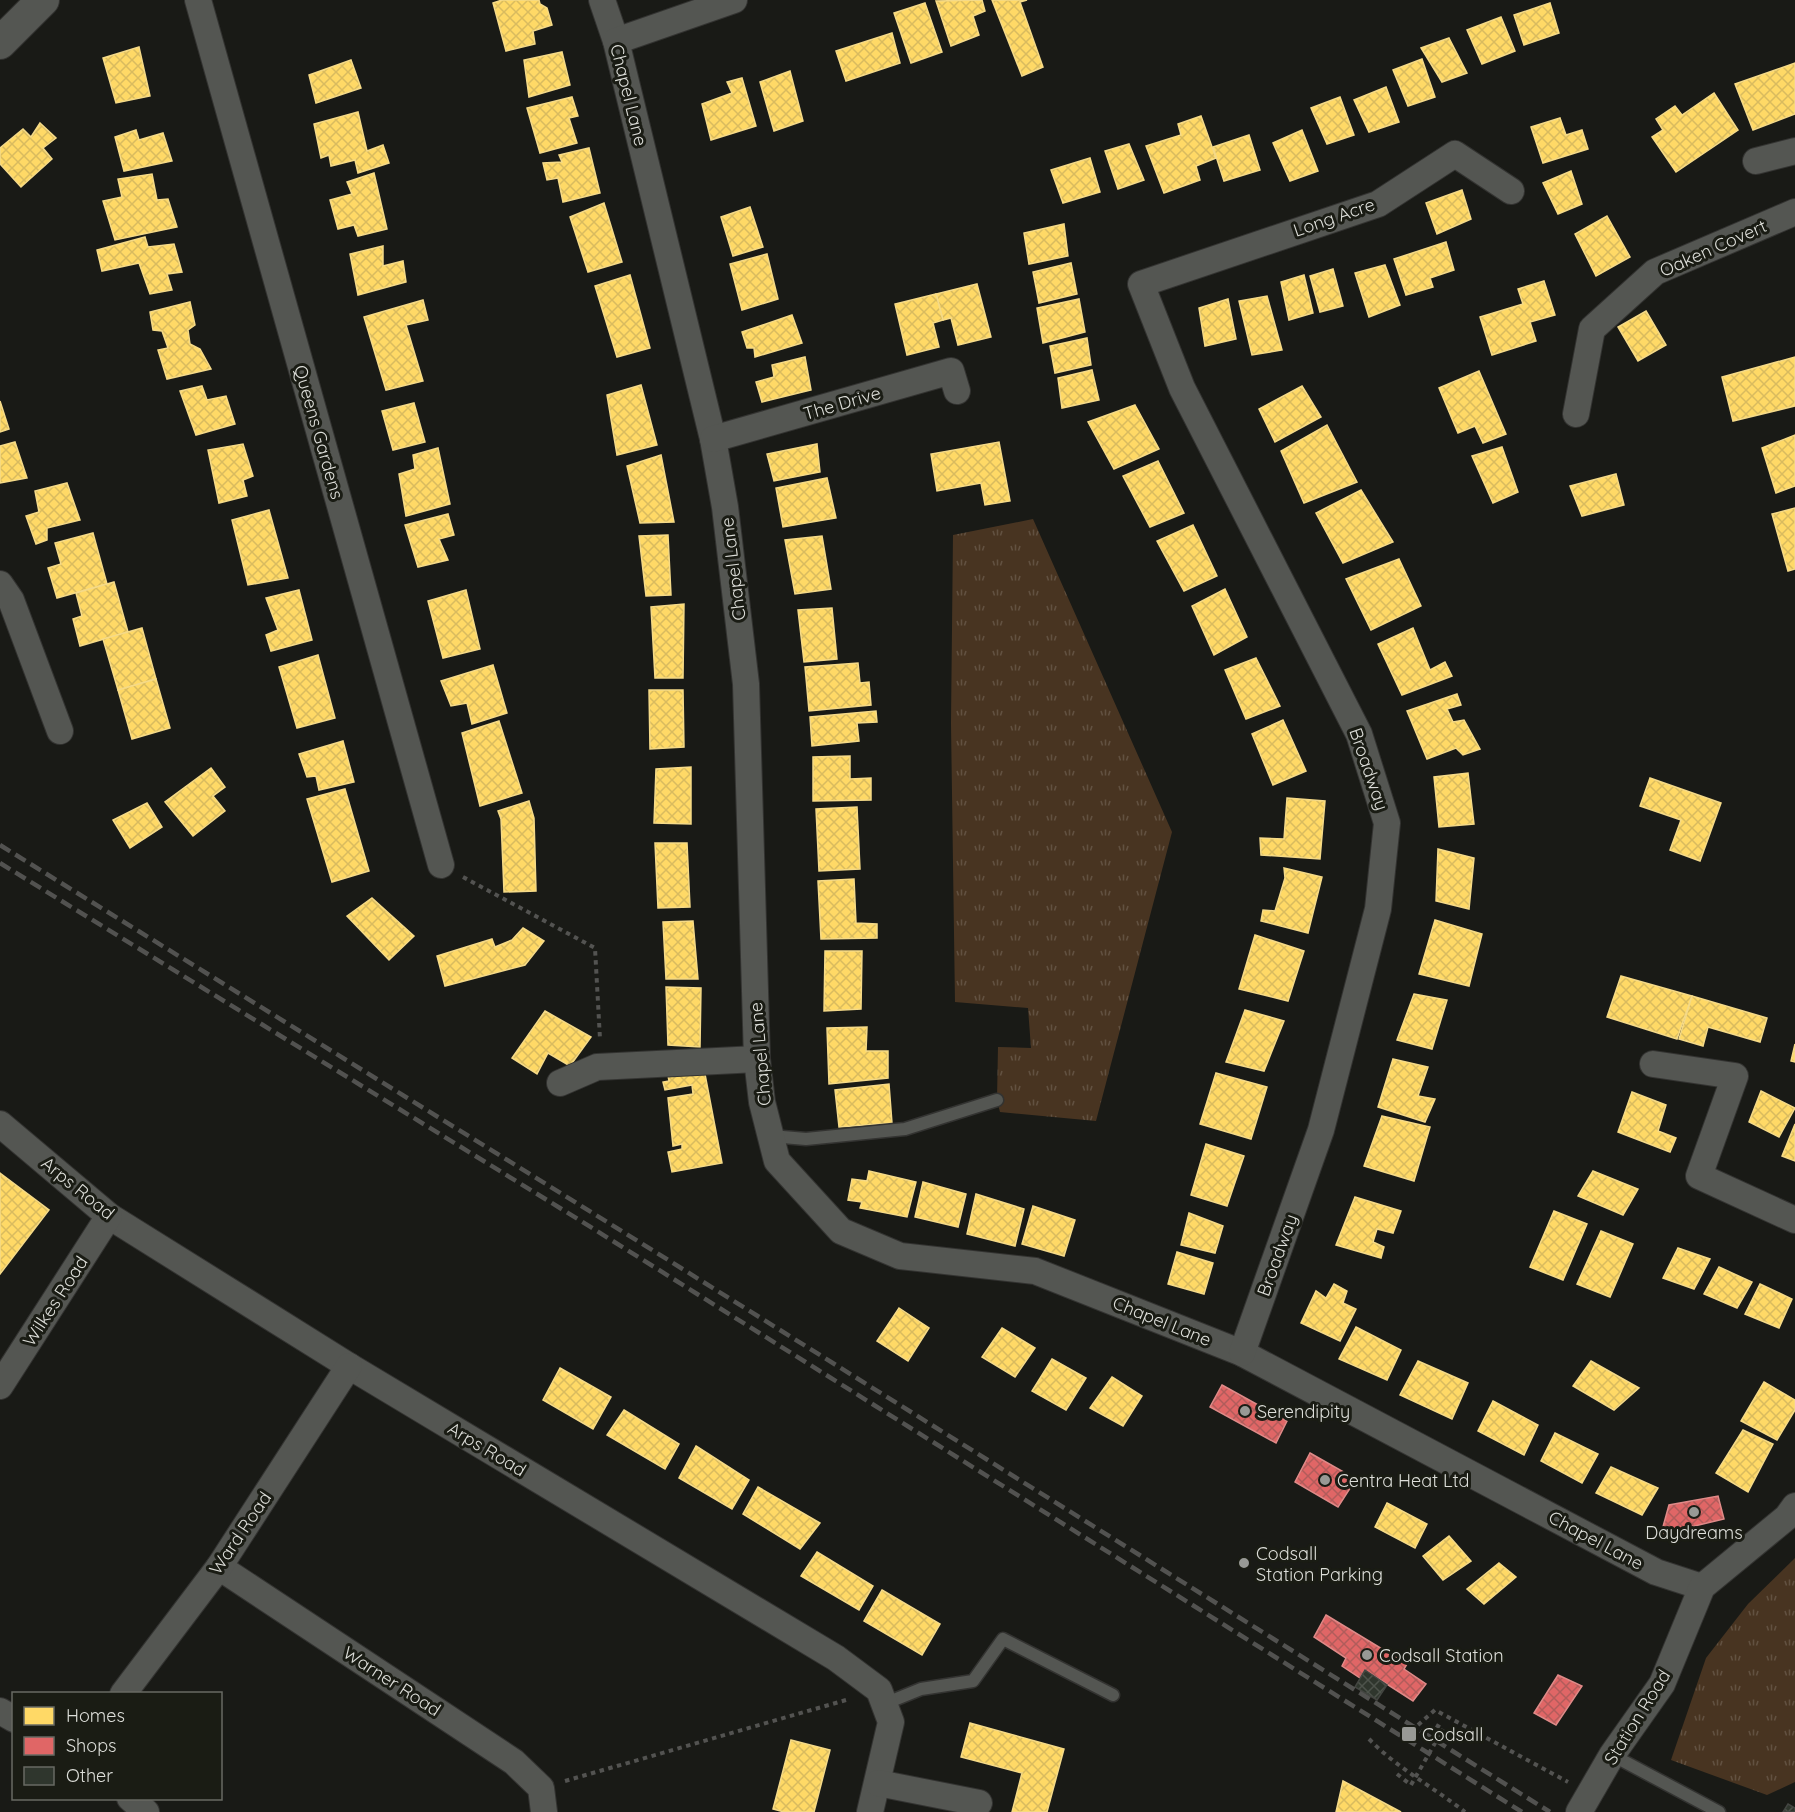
<svg xmlns="http://www.w3.org/2000/svg" width="1795" height="1812" viewBox="0 0 1795 1812" font-family="Quicksand,sans-serif">
<style>
.grass{fill:url(#grass-tufts)}
.homes{fill:url(#homes-cross-hatch);stroke:#f5da88;stroke-width:1.5}
.shops{fill:url(#shops-cross-hatch);stroke:#df8a88;stroke-width:1.5}
.building{fill:url(#building-cross-hatch);stroke:#434541;stroke-width:1.5}
.lines{fill:none;stroke-linecap:round;stroke-linejoin:round}
.service-casing{stroke:#333331;stroke-width:15}
.minor-casing{stroke:#333331;stroke-width:28}
.tertiary-casing{stroke:#333331;stroke-width:34}
.path{stroke:#535351;stroke-width:4;stroke-dasharray:4.5 4.5;stroke-linecap:butt}
.service{stroke:#545652;stroke-width:12}
.minor{stroke:#545652;stroke-width:26}
.tertiary{stroke:#545652;stroke-width:32}
.rail{stroke:#525250;stroke-width:4.5;stroke-dasharray:12 6;stroke-linecap:butt}
.path-bridge{stroke:#535351;stroke-width:4;stroke-dasharray:4.5 4.5;stroke-linecap:butt}
.poi-dot{fill:#989995;stroke:#1a1c14;stroke-width:2}
.labels{text-anchor:middle;dominant-baseline:central;stroke-width:6;stroke-linejoin:round;paint-order:stroke}
.street-label{font-size:18px;fill:#ddded9;stroke:#1a1c14}
.poi-label{font-size:18px;fill:#ddded9;stroke:#1a1c14;text-anchor:start}
</style>
<defs>
<pattern id="grass-tufts" width="24" height="20" patternUnits="userSpaceOnUse" patternTransform="scale(1.5)"><rect width="24" height="20" fill="#483421"/><path d="M3 7l-1-3M5 7V3M7 7l1-3M15 17l-1-3M17 17v-4M19 17l1-3" fill="none" stroke="#625141"/></pattern>
<pattern id="homes-cross-hatch" width="8" height="8" patternUnits="userSpaceOnUse" patternTransform="scale(1.5)"><rect width="8" height="8" fill="#ffd966"/><path d="M0 0l8 8M0 8l8-8" fill="none" stroke="#d9bb5f"/></pattern>
<pattern id="shops-cross-hatch" width="8" height="8" patternUnits="userSpaceOnUse" patternTransform="scale(1.5)"><rect width="8" height="8" fill="#e06666"/><path d="M0 0l8 8M0 8l8-8" fill="none" stroke="#b15c5b"/></pattern>
<pattern id="building-cross-hatch" width="8" height="8" patternUnits="userSpaceOnUse" patternTransform="scale(1.5)"><rect width="8" height="8" fill="#2f362d"/><path d="M0 0l8 8M0 8l8-8" fill="none" stroke="#4d534b"/></pattern>
</defs>
<rect width="100%" height="100%" fill="#191a16"/>
<g class="grass">
<path d="M1033,519l139,313 -76,289 -96,-9 -3,-12 1,-53 33,1 -3,-40 -73,-6 -4,-279 2,-188z"/>
<path d="M1795,1558v224l-28,13 -96,-35 35,-102 42,-54z"/>
</g>
<g class="homes">
<path d="M502,0h37l1,4 7,4 5,17 -19,6 2,13 -29,7 -13,-48z"/>
<path d="M982,0l3,11 -12,5 6,19 -28,11 -15,-45z"/>
<path d="M992,0h35l-7,2 23,65 -21,9z"/>
<path d="M925,3l17,49 -31,11 -17,-50z"/>
<path d="M1550,3l9,30 -35,12 -10,-30z"/>
<path d="M1501,17l14,34 -33,13 -15,-34z"/>
<path d="M892,33l8,30 -54,18 -10,-30z"/>
<path d="M1449,38l18,35 -25,9 -21,-34z"/>
<path d="M139,47l11,49 -34,7 -13,-45z"/>
<path d="M562,52l8,33 -41,12 -5,-37z"/>
<path d="M1422,59l13,38 -27,9 -15,-36z"/>
<path d="M351,60l10,28 -45,15 -7,-28z"/>
<path d="M1795,63v51l-42,16 -18,-46z"/>
<path d="M790,71l13,50 -29,10 -14,-49z"/>
<path d="M742,78l14,48 -45,14 -9,-36 30,-11 -5,-11z"/>
<path d="M1386,87l13,35 -30,10 -15,-32z"/>
<path d="M1714,93l24,37 -62,42 -24,-35 11,-7 -7,-11 19,-13 7,9z"/>
<path d="M572,97l6,19 -9,2 8,25 -37,10 -13,-45z"/>
<path d="M1340,97l14,38 -27,9 -16,-36z"/>
<path d="M358,112l9,39 16,-6 6,18 -31,10 -3,-13 -24,6 -2,-11 -8,3 -7,-34z"/>
<path d="M1201,116l15,42 -20,8 4,14 -36,13 -18,-47 35,-11 -3,-11z"/>
<path d="M1560,118l6,17 16,-5 6,19 -45,14 -12,-36z"/>
<path d="M40,123l16,15 -13,10 9,11 -31,28 -21,-23v-16l23,-19 8,8z"/>
<path d="M136,130l3,10 24,-7 9,28 -48,10 -9,-34z"/>
<path d="M1302,130l16,41 -28,10 -17,-38z"/>
<path d="M1249,135l11,35 -36,11 -11,-34z"/>
<path d="M1129,144l15,36 -26,9 -13,-38z"/>
<path d="M589,148l11,45 -37,9 -5,-24 -11,2 -4,-17 19,-1 -3,-7z"/>
<path d="M1090,158l10,34 -37,11 -12,-33z"/>
<path d="M1571,171l11,33 -24,10 -15,-31z"/>
<path d="M374,173l13,56 -29,7 -4,-11 -16,4 -8,-29 22,-6 -5,-12z"/>
<path d="M152,174l5,26 11,-1 9,28 -62,13 -12,-39 19,-4 -4,-18z"/>
<path d="M1462,190l9,29 -34,15 -11,-31z"/>
<path d="M604,203l18,59 -34,10 -18,-55z"/>
<path d="M750,207l13,40 -30,9 -12,-39z"/>
<path d="M1607,216l23,41 -34,19 -21,-42z"/>
<path d="M1064,224l4,32 -39,8 -5,-31z"/>
<path d="M145,237l3,10 26,-3 8,28 -15,2 5,16 -22,4 -11,-31 -37,8 -5,-21z"/>
<path d="M1446,242l8,28 -24,8 3,9 -27,8 -12,-36z"/>
<path d="M383,246v20l20,-5 3,21 -48,13 -8,-41z"/>
<path d="M767,254l11,45 -36,11 -12,-46z"/>
<path d="M1071,263l6,31 -38,9 -6,-31z"/>
<path d="M1385,265l15,40 -31,12 -14,-44z"/>
<path d="M1333,269l10,37 -23,6 -10,-36z"/>
<path d="M630,275l20,73 -33,9 -22,-71z"/>
<path d="M1304,275l9,38 -24,7 -8,-38z"/>
<path d="M1544,281l11,34 -25,7 6,19 -44,14 -12,-38 43,-13 -5,-15z"/>
<path d="M977,284l14,53 -33,8 -7,-27 -8,2 -7,-26z"/>
<path d="M936,294l7,26 -10,3 6,24 -32,8 -12,-51z"/>
<path d="M1267,296l15,54 -30,5 -13,-54z"/>
<path d="M1079,299l6,33 -42,11 -6,-35z"/>
<path d="M1228,299l8,40 -31,7 -6,-38z"/>
<path d="M423,300l5,20 -22,5 17,56 -37,9 -22,-73z"/>
<path d="M190,302l5,23 -7,5 2,14 10,5 11,20 -44,10 -9,-29 10,-2 -6,-17 -9,-1 -3,-18z"/>
<path d="M1646,311l20,34 -28,16 -20,-34z"/>
<path d="M792,315l10,28 -47,14 -1,-9h-7l-5,-16z"/>
<path d="M1087,338l4,27 -36,8 -5,-27z"/>
<path d="M805,357l6,33 -49,12 -6,-20 18,-5 -2,-12z"/>
<path d="M1795,357v49l-62,15 -11,-44z"/>
<path d="M1092,370l7,30 -37,8 -4,-30z"/>
<path d="M1479,371l27,63 -23,9 -8,-17 -17,7 -19,-45z"/>
<path d="M641,385l16,60 -40,10 -10,-60z"/>
<path d="M202,386l5,14 19,-4 9,28 -39,11 -16,-44z"/>
<path d="M1302,386l19,31 -46,25 -16,-33z"/>
<path d="M0,401l9,28 -9,3z"/>
<path d="M414,403l11,39 -32,8 -11,-39z"/>
<path d="M1135,405l24,44 -45,20 -26,-47z"/>
<path d="M1327,425l30,57 -53,21 -23,-52z"/>
<path d="M1795,435v51l-19,7 -14,-45z"/>
<path d="M15,442l12,36 -27,5v-37z"/>
<path d="M999,442l11,59 -25,4 -4,-22 -44,8 -6,-37z"/>
<path d="M243,444l10,32 -10,4 4,16 -28,7 -11,-53z"/>
<path d="M817,444l3,28 -46,9 -7,-27z"/>
<path d="M1502,447l16,45 -25,11 -21,-47z"/>
<path d="M438,448l12,56 -44,12 -7,-42 16,-5 -2,-14z"/>
<path d="M661,455l13,67 -34,1 -13,-57z"/>
<path d="M1158,461l26,52 -34,14 -27,-51z"/>
<path d="M1616,474l8,31 -42,11 -12,-30z"/>
<path d="M827,478l9,40 -53,9 -7,-39z"/>
<path d="M67,483l13,37 -33,8v12l-11,4 -10,-28 13,-4 -4,-21z"/>
<path d="M1361,490l32,52 -50,21 -27,-50z"/>
<path d="M1795,508v61l-7,2 -16,-57z"/>
<path d="M269,510l19,68 -40,7 -16,-65z"/>
<path d="M448,514l6,21 -15,4 9,21 -30,7 -13,-42z"/>
<path d="M1193,525l24,51 -33,15 -27,-50z"/>
<path d="M93,533l14,51 -50,14 -9,-30 13,-4 -6,-21z"/>
<path d="M668,535l3,60 -25,1 -7,-60z"/>
<path d="M822,536l9,53 -36,5 -10,-54z"/>
<path d="M1399,559l22,47 -50,24 -25,-51z"/>
<path d="M114,582l14,50 -48,14 -7,-27 9,-3 -6,-23z"/>
<path d="M1225,589l22,48 -33,18 -22,-49z"/>
<path d="M299,590l13,50 -41,11 -5,-16 12,-5 -12,-32z"/>
<path d="M466,590l14,59 -37,9 -15,-57z"/>
<path d="M684,604l-1,74h-28l-4,-71z"/>
<path d="M832,608l5,51 -33,3 -6,-52z"/>
<path d="M142,628l14,51 -38,11 -15,-51z"/>
<path d="M1413,628l17,42 15,-8 7,14 -50,19 -24,-51z"/>
<path d="M318,655l17,63 -38,10 -18,-61z"/>
<path d="M1256,658l24,48 -34,13 -21,-49z"/>
<path d="M858,663l2,20 9,-1 2,23 -62,6 -4,-44z"/>
<path d="M493,665l14,48 -35,11 -5,-21 -16,3 -10,-25z"/>
<path d="M156,679l14,49 -38,11 -14,-49z"/>
<path d="M649,690h34l1,57 -34,2z"/>
<path d="M1457,694l4,11 -14,4 6,13 11,-2 16,29 -17,6 -7,-7 -29,11 -20,-48z"/>
<path d="M876,711l1,11 -20,1 2,18 -47,5 -2,-29z"/>
<path d="M1283,720l23,51 -33,14 -21,-51z"/>
<path d="M499,721l23,72 -42,13 -18,-73z"/>
<path d="M343,741l11,41 -35,8 -3,-14 -9,1 -8,-23z"/>
<path d="M850,756v23l21,-1v22l-58,1v-44z"/>
<path d="M691,767v57l-37,-1 2,-54z"/>
<path d="M211,768l14,19 -12,9 12,15 -32,25 -28,-34z"/>
<path d="M1468,773l6,51 -35,3 -5,-50z"/>
<path d="M1650,778l71,25 -21,58 -30,-11 11,-30 -41,-14z"/>
<path d="M345,789l24,82 -37,11 -25,-83z"/>
<path d="M1287,798l38,3 -5,58 -59,-4 -1,-17 24,1z"/>
<path d="M529,801l5,17 2,73 -32,1 -3,-73 -3,-8z"/>
<path d="M147,803l15,24 -32,21 -17,-28z"/>
<path d="M857,807l3,62 -41,2 -3,-62z"/>
<path d="M655,843h32l3,64 -32,1z"/>
<path d="M1438,849l36,9 -5,51 -33,-8z"/>
<path d="M1284,868l38,9 -14,56 -47,-12 2,-11 12,1 10,-33z"/>
<path d="M854,879l2,44 21,1v14l-56,1 -3,-58z"/>
<path d="M372,898l42,38 -25,24 -42,-44z"/>
<path d="M1435,920l47,14 -13,52 -50,-12z"/>
<path d="M693,921l5,58h-32l-3,-57z"/>
<path d="M523,928l21,13 -19,24 -80,21 -8,-30 55,-17 3,8 17,-7z"/>
<path d="M1255,935l49,16 -16,50 -49,-12z"/>
<path d="M825,951h37l-1,58 -37,2z"/>
<path d="M1621,976l71,20 -15,43 -70,-22z"/>
<path d="M666,987l35,1 -1,59 -32,-2z"/>
<path d="M1414,994l33,6 -15,49 -35,-9z"/>
<path d="M1692,996l75,22 -7,24 -52,-15 -5,19 -24,-7z"/>
<path d="M1245,1010l39,11 -20,50 -38,-9z"/>
<path d="M545,1011l46,26 -21,29 -22,-13 -11,21 -25,-16z"/>
<path d="M867,1027l-1,24h22v27l-59,6 -2,-56z"/>
<path d="M1795,1044v18l-4,-1z"/>
<path d="M1393,1059l35,8 -10,29 17,3 -10,23 -47,-15z"/>
<path d="M704,1069l18,94 -50,9 -4,-20 14,-3v-5l-9,2 -5,-48 25,-4 -1,-9 -27,5 -2,-8 6,-1 -2,-11z"/>
<path d="M1216,1073l51,14 -16,52 -51,-15z"/>
<path d="M889,1084l3,39 -53,4 -4,-37z"/>
<path d="M1761,1091l34,17 -16,29 -30,-15z"/>
<path d="M1632,1092l34,13 -8,26 18,7 -6,14 -52,-20z"/>
<path d="M1382,1116l48,11 -16,54 -50,-15z"/>
<path d="M1795,1124v37l-13,-5z"/>
<path d="M1206,1144l38,12 -17,50 -36,-11z"/>
<path d="M869,1171l47,11 -9,35 -47,-9 2,-6 -14,-2 4,-21 15,2z"/>
<path d="M1593,1171l45,18 -15,26 -45,-19z"/>
<path d="M0,1173l49,37 -49,64z"/>
<path d="M923,1182l43,12 -8,33 -43,-10z"/>
<path d="M976,1194l48,15 -9,37 -48,-12z"/>
<path d="M1355,1197l46,14 -8,22 -16,-4 -4,13 11,5 -3,11 -45,-13z"/>
<path d="M1033,1206l42,14 -11,36 -42,-12z"/>
<path d="M1554,1211l33,13 -24,56 -33,-13z"/>
<path d="M1189,1213l34,13 -8,27 -34,-8z"/>
<path d="M1601,1231l32,13 -23,53 -33,-13z"/>
<path d="M1678,1248l32,11 -16,30 -31,-11z"/>
<path d="M1177,1252l36,11 -9,31 -36,-10z"/>
<path d="M1719,1267l33,15 -15,26 -33,-14z"/>
<path d="M1334,1284l13,7 -4,12 13,6 -16,32 -39,-18 15,-32 10,7z"/>
<path d="M1760,1284l32,15 -13,29 -34,-14z"/>
<path d="M899,1308l30,20 -21,33 -31,-20z"/>
<path d="M1356,1327l45,23 -14,30 -48,-21z"/>
<path d="M1002,1328l33,20 -20,29 -33,-20z"/>
<path d="M1052,1359l34,19 -20,32 -34,-19z"/>
<path d="M1418,1361l50,22 -16,36 -52,-24z"/>
<path d="M1591,1361l48,27 -25,22 -41,-24z"/>
<path d="M560,1368l51,29 -18,32 -50,-29z"/>
<path d="M1112,1377l30,19 -19,30 -33,-18z"/>
<path d="M1764,1382l31,18v10l-18,30 -36,-19z"/>
<path d="M1493,1401l45,24 -14,30 -46,-24z"/>
<path d="M624,1410l55,34 -14,25 -58,-34z"/>
<path d="M1743,1430l30,14 -25,48 -32,-19z"/>
<path d="M1555,1433l43,21 -16,29 -41,-22z"/>
<path d="M696,1446l53,34 -17,29 -53,-31z"/>
<path d="M1611,1467l47,21 -16,27 -46,-22z"/>
<path d="M758,1487l62,36 -20,26 -57,-35z"/>
<path d="M1387,1503l40,21 -12,24 -40,-21z"/>
<path d="M1449,1536l22,25 -28,19 -20,-24z"/>
<path d="M817,1552l56,34 -14,24 -58,-34z"/>
<path d="M1499,1563l17,14 -32,27 -17,-15z"/>
<path d="M882,1590l58,34 -18,31 -58,-34z"/>
<path d="M970,1723l94,26 -17,63h-35l10,-39 -61,-16z"/>
<path d="M791,1740l39,10 -16,62h-30l-11,-3z"/>
<path d="M1343,1781l58,31h-65z"/>
</g>
<g class="shops">
<path d="M1222,1385l65,36 -11,22 -66,-36z"/>
<path d="M1310,1453l46,26 -18,28 -43,-25z"/>
<path d="M1718,1496l6,23 -63,15 8,-29z"/>
<path d="M1326,1615l81,49 -3,5 22,15 -13,17 -48,-31 -5,8 -18,-12 4,-8 -32,-21z"/>
<path d="M1558,1675l24,11 -26,39 -22,-12z"/>
</g>
<g class="building">
<path d="M1365,1670l22,15 -10,15 -22,-13z"/>
<path d="M1788,1804l7,4v4h-12z"/>
</g>
<g class="lines">
<g class="service-casing">
<g id="service">
<path d="M771,1136l35,3 99,-10 92,-29"/>
<path d="M884,1704l37,-15 52,-8 30,-42 110,56"/>
<path d="M1612,1755l107,57"/>
</g>
</g>
<g class="minor-casing">
<g id="minor">
<path d="M198,0l243,865"/>
<path d="M602,0l14,41 97,398 12,68 21,177 11,375 5,43 15,59 64,70 59,25 135,15 207,82 414,219 46,15"/>
<path d="M616,41l118,-41"/>
<path d="M1756,161l39,-10"/>
<path d="M1576,414l16,-85 63,-57 140,-60"/>
<path d="M713,439l238,-68 6,20"/>
<path d="M0,584l11,16 49,131"/>
<path d="M1653,1064l82,12 -36,100 96,44"/>
<path d="M560,1083l37,-16 160,-8"/>
<path d="M0,1124l109,92 240,150 487,292 43,32 12,32 -21,90"/>
<path d="M1242,1353l79,-223 57,-221 9,-86 -28,-89 -177,-346 -41,-104 237,-80 77,-50 56,37"/>
<path d="M0,1386l109,-170"/>
<path d="M219,1567l295,195 27,26 3,24"/>
<path d="M123,1694l96,-127 130,-201"/>
<path d="M0,1711l14,8"/>
<path d="M878,1783l101,20"/>
<path d="M130,1798l16,14"/>
<path d="M1579,1812l33,-57 50,-71 40,-97 85,-70 8,-11"/>
</g>
</g>
<g class="tertiary-casing">
<path id="tertiary" d="M0,43l43,-43"/>
</g>
<g class="path">
<path d="M463,877l132,71 5,91"/>
<path d="M1418,1725l17,-15 133,72"/>
<path d="M1436,1725l7,4"/>
<path d="M1369,1739c28,29 64,48 96,73"/>
<path d="M1397,1774l14,11"/>
<path d="M565,1781l281,-81"/>
</g>
<use href="#service" class="service"/>
<use href="#minor" class="minor"/>
<use href="#tertiary" class="tertiary"/>
<g class="rail">
<path d="M0,845l657,408 893,559"/>
<path d="M0,863l581,358 941,591"/>
</g>
<path class="path-bridge" d="M1411,1785l32,-56"/>
</g>
<g class="poi-dot">
<circle cx="1245" cy="1411" r="6"/>
<circle cx="1325" cy="1480" r="6"/>
<circle cx="1694" cy="1512" r="6"/>
<circle cx="1244" cy="1563" r="6"/>
<circle cx="1367" cy="1655" r="6"/>
<rect x="1401" y="1726" width="16" height="16" rx="3"/>
</g>
<g class="labels">
<g class="street-label">
<text transform="translate(629 95) rotate(76)">Chapel Lane</text>
<text transform="translate(1334 217) rotate(-19)">Long Acre</text>
<text transform="translate(1713 248) rotate(-24)">Oaken Covert</text>
<text transform="translate(842 403) rotate(-16)">The Drive</text>
<text transform="translate(319 432) rotate(74)">Queens Gardens</text>
<text transform="translate(733 569) rotate(-97)">Chapel Lane</text>
<text transform="translate(1369 769) rotate(71)">Broadway</text>
<text transform="translate(760 1054) rotate(-95)">Chapel Lane</text>
<text transform="translate(78 1188) rotate(39)">Arps Road</text>
<text transform="translate(1277 1255) rotate(-70)">Broadway</text>
<text transform="translate(55 1301) rotate(-57)">Wilkes Road</text>
<text transform="translate(1162 1321) rotate(22)">Chapel Lane</text>
<text transform="translate(487 1449) rotate(31)">Arps Road</text>
<text transform="translate(240 1533) rotate(-56)">Ward Road</text>
<text transform="translate(1596 1540) rotate(28)">Chapel Lane</text>
<text transform="translate(392 1681) rotate(33)">Warner Road</text>
<text transform="translate(1637 1717) rotate(-58)">Station Road</text>
</g>
<g class="poi-label">
<text x="1257" y="1411">Serendipity</text>
<text x="1337" y="1480">Centra Heat Ltd</text>
<text x="1694" y="1532" text-anchor="middle">Daydreams</text>
<text x="1256" y="1553">Codsall<tspan x="1256" dy="21">Station Parking</tspan></text>
<text x="1379" y="1655">Codsall Station</text>
<text x="1422" y="1734">Codsall</text>
</g>
</g>
<rect x="12" y="1692" width="210" height="108" fill="#1a1c14" stroke="#686a63" stroke-width="1.5"/>
<rect x="24" y="1707" width="30" height="18" fill="#ffd966" stroke="#686a63" stroke-width="1.5"/>
<text x="66" y="1722" font-size="18" fill="#ddded9">Homes</text>
<rect x="24" y="1737" width="30" height="18" fill="#e06666" stroke="#686a63" stroke-width="1.5"/>
<text x="66" y="1752" font-size="18" fill="#ddded9">Shops</text>
<rect x="24" y="1767" width="30" height="18" fill="#2f362d" stroke="#686a63" stroke-width="1.5"/>
<text x="66" y="1782" font-size="18" fill="#ddded9">Other</text>
</svg>
